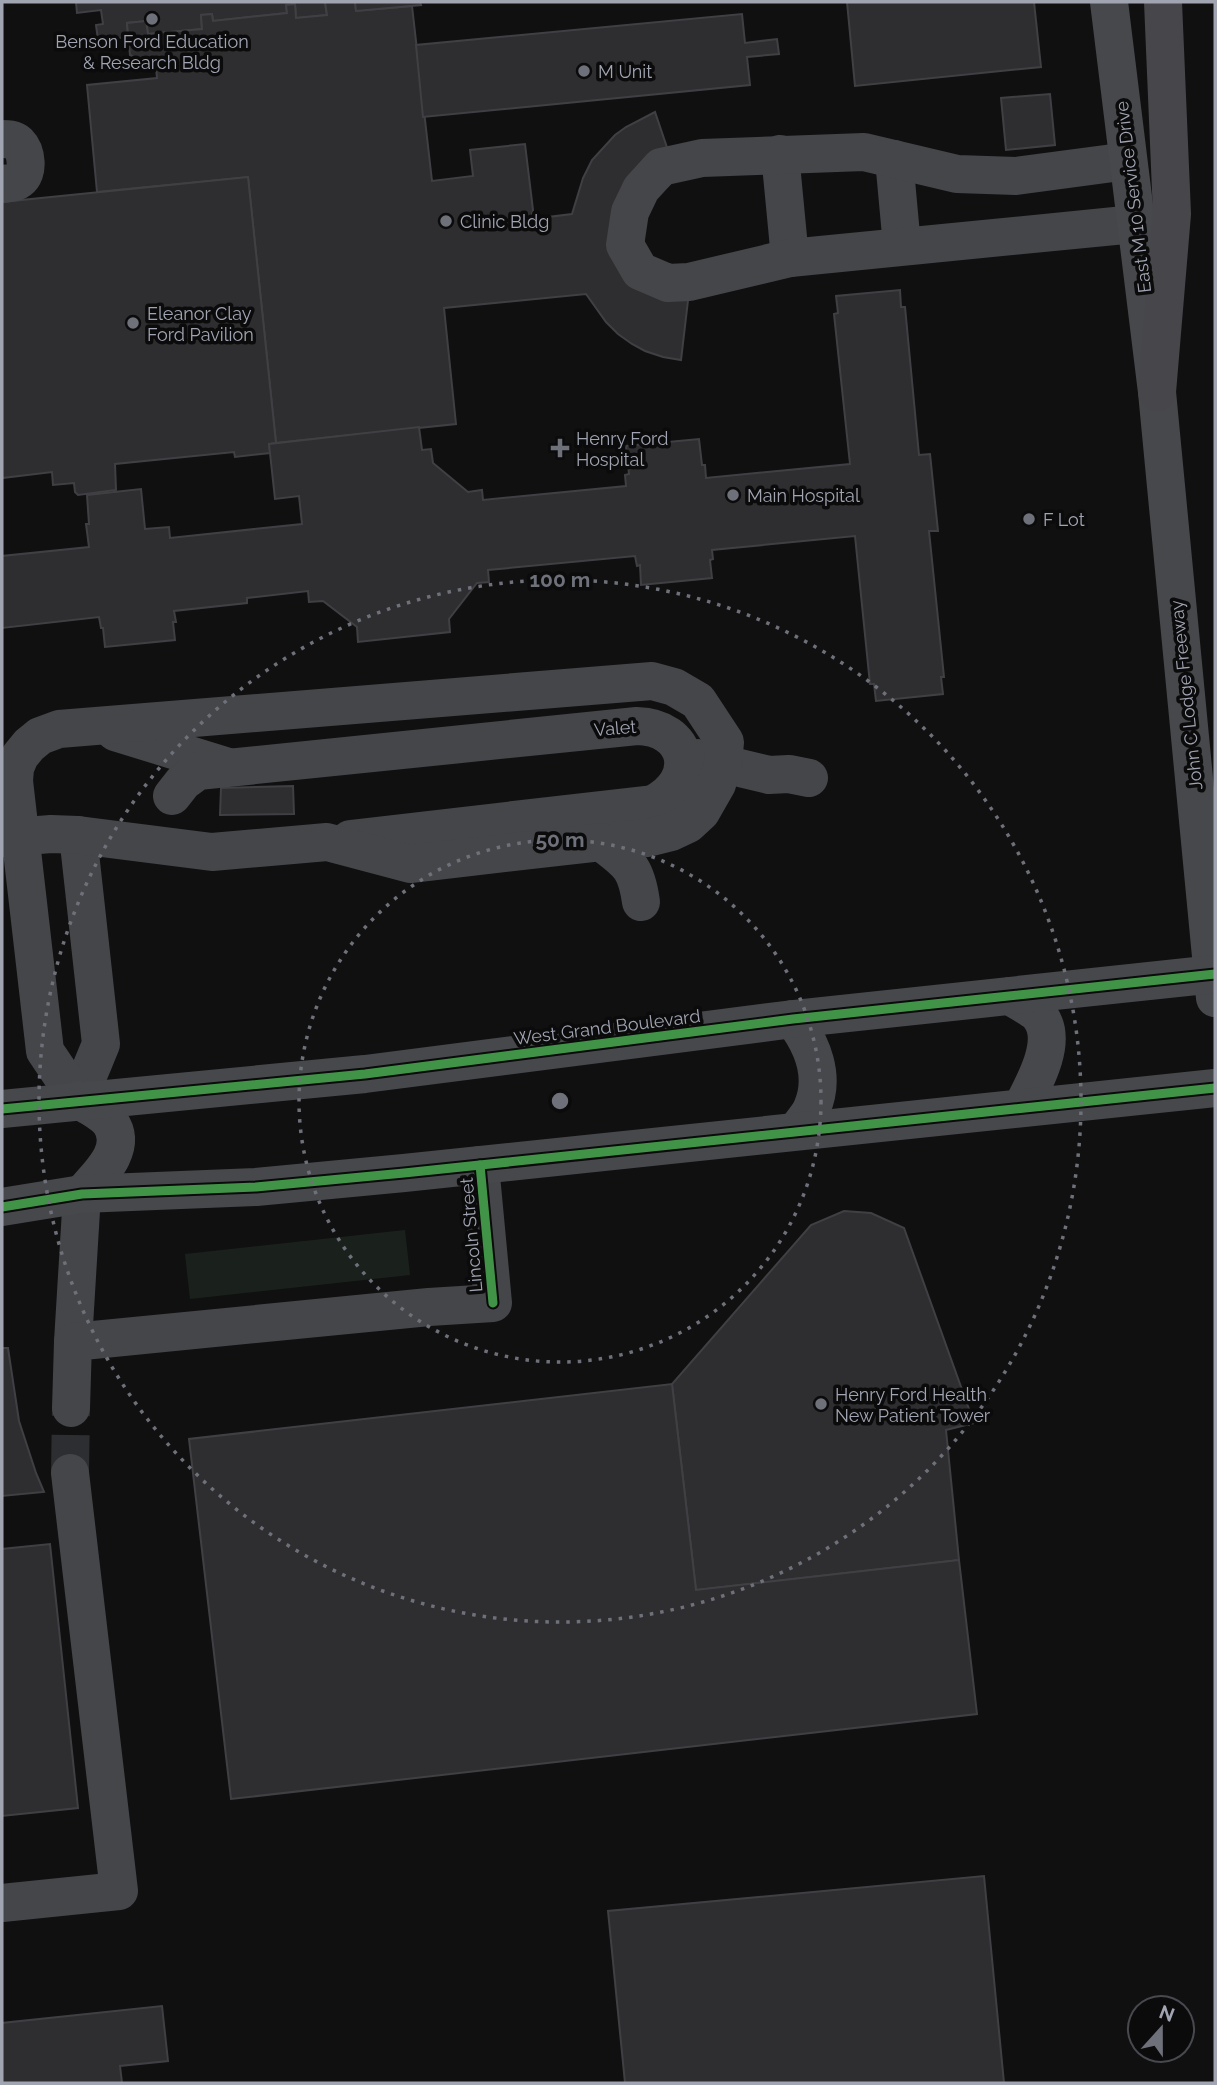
<svg xmlns="http://www.w3.org/2000/svg" width="1217" height="2085" viewBox="0 0 1217 2085" font-family="Raleway,sans-serif">
<style>
.green{fill:#1a211c}
.building{fill:#2e2e30;stroke:#404044;stroke-width:2}
.lines{fill:none;stroke-linecap:round;stroke-linejoin:round}
.minor-tunnel{stroke:#2d2e31;stroke-width:38;stroke-dasharray:38 19;stroke-linecap:butt}
.minor{stroke:#454649;stroke-width:38}
.major{stroke:#47484b;stroke-width:38}
.highway{stroke:#47474b;stroke-width:38}
.cycleway-casing{stroke:#0b0b0c;stroke-width:13}
.cycleway{stroke:#419447;stroke-width:9}
.ring{fill:none;stroke:#6e717a;stroke-width:3.5;stroke-dasharray:3.5 7}
.poi-dot{fill:#6e717a;stroke:#0b0b0c;stroke-width:2.5}
.labels{text-anchor:middle;dominant-baseline:central;stroke-width:7;stroke-linejoin:round;paint-order:stroke}
.poi-label{font-size:18px;fill:#a1a5b2;stroke:#0b0b0c;text-anchor:start}
.street-label{font-size:18px;fill:#a1a5b2;stroke:#0b0b0c}
.centre{fill:#6e717a;stroke:#0b0b0c;stroke-width:3.5}
.ring-label{font-size:21px;text-anchor:middle;font-weight:bold;fill:#6e717a;stroke:#0b0b0c;stroke-width:7;stroke-linejoin:round;paint-order:stroke}
</style>
<rect width="100%" height="100%" fill="#101011"/>
<path class="green" d="M405,1230l5,45 -220,24 -5,-45z"/>
<g class="building">
<path d="M76,2h249l2,13 -31,3 -1,-14 -9,1 1,8 -74,8 -1,-7 -11,1 1,14 -54,5 -2,-13 -19,2 1,14 -30,3 -2,-15 7,-1 -2,-14 -24,3z"/>
<path d="M325,2h30l1,9 56,-5 20,175 41,-5 -3,-26 55,-6 8,66 -2,9 41,-5 11,-36 9,-18 23,-25 11,-8 29,-15 22,65 -34,34 1,43 45,38 -8,68 -18,-3 -18,-6 -13,-7 -14,-10 -12,-12 -20,-28 -142,14 12,116 -180,19 -28,-266 -151,15 -10,-107 70,-7 -1,-10 -26,-13 -3,-32 19,-2 2,13 54,-5 -1,-14 11,-1 1,7 74,-8 -1,-8 9,-1 1,14 31,-3z"/>
<path d="M355,2h65l1,3 -65,6z"/>
<path d="M847,2h187l7,65 -186,19z"/>
<path d="M742,14l3,29 32,-4 2,15 -32,3 3,28 -327,32 -7,-72z"/>
<path d="M1050,94l5,51 -49,5 -5,-52z"/>
<path d="M248,177l28,266 -7,1 1,9 -35,4 -1,-5 -119,12 1,26 -38,5 -3,-3 -1,-9 -21,2 -1,-13 -50,6v-276z"/>
<path d="M900,290l1,17h4l14,148 11,-1 8,77h-9l15,146h-3l2,17 -67,7 -2,-17h-4l-15,-148 -143,14 1,9 -3,1 2,18 -71,7 -1,-20 -3,1 -2,-10 -147,14 1,12 -12,1 -28,36 1,13 -92,10 -1,-15 -34,-26 -14,1 -1,-11 -61,7v5l-73,8 2,11h-3l2,18 -70,7 -2,-19h-2l-2,-11 -97,11v-72l87,-9 -3,-23h3l-2,-29 54,-6 4,40 24,-2 1,11 132,-14 -3,-28 -24,3 -6,-55 150,-17 3,23 9,-1 2,14 35,29 14,-2 1,10 143,-14 -1,-11 4,-1 -3,-28 73,-7 3,26h3l1,13 144,-14 -16,-150 4,-1 -2,-17z"/>
<path d="M293,786l1,28 -74,1 1,-27z"/>
<path d="M844,1211l27,2 33,15 70,195 -28,7 13,130 -263,30 -24,-206 139,-159z"/>
<path d="M2,1348h6l11,73 17,52 8,19 -42,4z"/>
<path d="M672,1384l24,206 263,-30 18,154 -746,85 -42,-360z"/>
<path d="M50,1544l28,264 -76,8v-267z"/>
<path d="M984,1876l20,207h-379l-17,-172z"/>
<path d="M162,2006l6,55 -48,5 2,17h-120v-60z"/>
</g>
<g class="lines">
<path class="minor-tunnel" d="M70,1473l1,-65"/>
<g class="minor">
<path d="M2,139c5,0 12,0 16,4 9,9 11,30 1,37 -5,4 -12,3 -17,4"/>
<path d="M780,154l10,104"/>
<path d="M894,159l8,87"/>
<path d="M1128,161l-112,15 -59,-2 -93,-22 -162,6 -41,9 -20,22 -11,23 -5,33 15,26 28,12 21,-1 101,-24 345,-34"/>
<path d="M115,732l113,35"/>
<path d="M698,758l71,17 20,-1 20,4"/>
<path d="M172,796l11,-14 15,-11 439,-45c52,1 64,54 16,78l-303,35"/>
<path d="M78,835l23,209 -23,56"/>
<path d="M2,838l49,-4 27,1 134,17 115,-10 83,22 191,-22 46,-4 24,-6 17,-8 13,-12 16,-28 6,-20 2,-22 -27,-41 -24,-14 -22,-6 -593,48 -19,7 -11,9 -9,11 -5,12 -1,13 31,270 33,49"/>
<path d="M601,842c27,21 35,24 40,60"/>
<path d="M73,1342l9,-148"/>
<path d="M71,1408l2,-66 356,-35 64,-4 -13,-138"/>
<path d="M2,1903l117,-12 -49,-418"/>
</g>
<g class="major">
<path d="M1109,2l48,390 58,606"/>
<path d="M1010,996c8,5 27,15 31,22 17,25 -8,67 -19,89"/>
<path d="M793,1019c19,25 33,57 19,89 -3,8 -11,16 -16,23"/>
<path d="M78,1100c11,6 24,12 32,22 19,27 -12,54 -28,72"/>
<path d="M2,1109l363,-35 428,-55 422,-45"/>
<path d="M2,1207l80,-13 174,-7 148,-14 811,-85"/>
</g>
<path class="highway" d="M1157,392l15,-178 -9,-212"/>
<g class="cycleway-casing">
<g id="cycleway">
<path d="M2,1109l363,-35 428,-55 422,-45"/>
<path d="M480,1165l13,138"/>
<path d="M2,1207l80,-13 174,-7 148,-14 811,-85"/>
</g>
</g>
<use href="#cycleway" class="cycleway"/>
</g>
<g class="ring">
<circle cx="560" cy="1101" r="261"/>
<circle cx="560" cy="1101" r="521"/>
</g>
<g class="poi-dot">
<circle cx="152" cy="19" r="7"/>
<circle cx="584" cy="71" r="7"/>
<circle cx="446" cy="221" r="7"/>
<circle cx="133" cy="323" r="7"/>
<path d="M556.5 437.5h7v7h7v7h-7v7h-7v-7h-7v-7h7z"/>
<circle cx="733" cy="495" r="7"/>
<circle cx="1029" cy="519" r="7"/>
<circle cx="821" cy="1404" r="7"/>
</g>
<g class="labels">
<g class="poi-label">
<text x="152" y="41" text-anchor="middle">Benson Ford Education<tspan x="152" dy="21">&amp; Research Bldg</tspan></text>
<text x="598" y="71">M Unit</text>
<text x="460" y="221">Clinic Bldg</text>
<text x="147" y="313">Eleanor Clay<tspan x="147" dy="21">Ford Pavilion</tspan></text>
<text x="576" y="438">Henry Ford<tspan x="576" dy="21">Hospital</tspan></text>
<text x="747" y="495">Main Hospital</text>
<text x="1043" y="519">F Lot</text>
<text x="835" y="1394">Henry Ford Health<tspan x="835" dy="21">New Patient Tower</tspan></text>
</g>
<g class="street-label">
<text transform="translate(1133 197) rotate(-97)">East M 10 Service Drive</text>
<text transform="translate(1186 695) rotate(-96)">John C Lodge Freeway</text>
<text transform="translate(615 728) rotate(-5)">Valet</text>
<text transform="translate(607 1027) rotate(-7)">West Grand Boulevard</text>
<text transform="translate(471 1235) rotate(-95)">Lincoln Street</text>
</g>
</g>
<circle cx="560" cy="1101" r="10" class="centre"/>
<g class="ring-label">
<text x="560" y="587">100 m</text>
<text x="560" y="847">50 m</text>
</g>
<rect width="1217" height="2085" fill="none" stroke="#a1a5b2" stroke-width="7"/>
<g transform="translate(1161 2029) rotate(21)"><circle r="33" fill="#0b0b0c" stroke="#47494e" stroke-width="2"/>
<path d="M0-5L12 26L0 18L-12 26Z" fill="#6e717a"/>
<text y="-10" font-size="19" font-weight="bold" text-anchor="middle" fill="#a1a5b2">N</text>
</g>
</svg>
